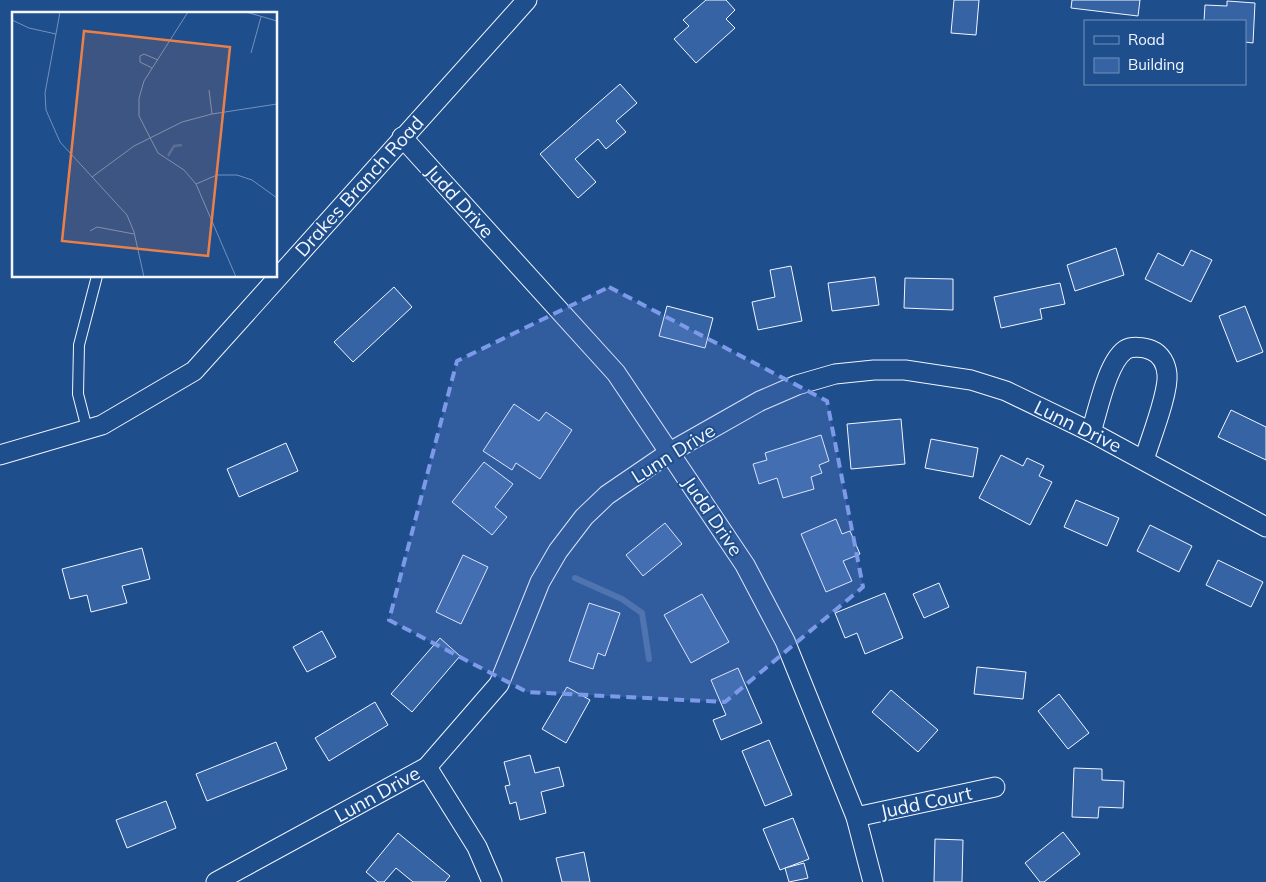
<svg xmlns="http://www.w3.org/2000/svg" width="1266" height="882" viewBox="0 0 1266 882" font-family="Mulish,sans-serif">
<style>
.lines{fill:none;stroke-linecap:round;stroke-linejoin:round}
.stream{stroke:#446ba0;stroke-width:6}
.building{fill:#3563a3;stroke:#f2f6ff}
.lane-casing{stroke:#f2f6ff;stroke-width:12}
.street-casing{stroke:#f2f6ff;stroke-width:21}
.lane{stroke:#1f4e8c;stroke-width:10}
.street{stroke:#1f4e8c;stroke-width:19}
.marked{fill:#7d9aea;fill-opacity:0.2;stroke:#7d9aea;stroke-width:4;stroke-dasharray:10 6;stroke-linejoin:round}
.labels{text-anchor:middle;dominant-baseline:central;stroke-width:4;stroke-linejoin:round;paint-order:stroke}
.street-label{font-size:19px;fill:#f2f6ff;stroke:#1f4e8c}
.inset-river{fill:none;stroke:#446ba0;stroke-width:2.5}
.inset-road{fill:none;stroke:#7391ba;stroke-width:1}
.view{fill:#ea8049;fill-opacity:0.15;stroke:#ea8049;stroke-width:2.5}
.inset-edge{fill:none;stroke:#f2f6ff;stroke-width:2.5}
</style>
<rect width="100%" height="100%" fill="#1f4e8c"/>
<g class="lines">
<path class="stream" d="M575,578l47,21 20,14 7,46"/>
</g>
<g class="building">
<path d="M706,0h20l9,10 -9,9 9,9 -39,35 -22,-24 15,-13 -6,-6z"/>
<path d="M954,0h25l-3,35 -25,-2z"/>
<path d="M1072,0h68l-2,16 -67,-8z"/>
<path d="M1227,1l28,2 -2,40 -8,-1v-21h-41l1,-16 22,1z"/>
<path d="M620,84l17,19 -21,18 10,11 -20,17 -8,-10 -23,20 21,23 -18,16 -38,-44z"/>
<path d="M1116,248l8,27 -49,16 -8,-26z"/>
<path d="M1191,250l21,10 -21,42 -46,-23 13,-26 25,13z"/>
<path d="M791,266l11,55 -44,9 -6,-28 23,-5 -5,-27z"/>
<path d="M875,277l4,28 -47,6 -4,-28z"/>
<path d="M905,278l48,1v31l-49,-2z"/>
<path d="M1060,283l5,21 -25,5 2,10 -41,9 -7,-31z"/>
<path d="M394,287l18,20 -59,55 -19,-20z"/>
<path d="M667,306l46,12 -8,30 -46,-12z"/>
<path d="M1245,306l18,46 -26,10 -18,-46z"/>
<path d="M514,404l25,17 7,-9 26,18 -32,49 -24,-16 -4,7 -29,-19z"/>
<path d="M1231,410l35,17v33l-48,-23z"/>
<path d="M901,419l4,45 -54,5 -4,-45z"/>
<path d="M821,435l8,26 -10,4 3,8 -11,4 3,12 -31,9 -6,-20 -18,6 -6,-20 14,-4 -2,-7z"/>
<path d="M931,439l47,9 -5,29 -48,-9z"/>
<path d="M286,443l12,28 -59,26 -12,-28z"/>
<path d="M1001,455l22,11 4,-8 17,8 -5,10 13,6 -22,43 -51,-27z"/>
<path d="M484,462l29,22 -18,23 12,10 -15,18 -40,-33z"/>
<path d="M1076,500l43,18 -12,28 -43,-19z"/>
<path d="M836,519l6,15 8,-3 10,23 -17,7 9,20 -26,11 -25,-58z"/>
<path d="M665,523l17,21 -39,32 -17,-21z"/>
<path d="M1150,525l42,21 -13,26 -42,-21z"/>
<path d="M142,548l8,31 -28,7 5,17 -36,9 -4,-17 -17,4 -8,-30z"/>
<path d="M463,555l25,12 -27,57 -25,-12z"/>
<path d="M1218,560l45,22 -12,25 -45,-22z"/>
<path d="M939,583l10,24 -25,11 -11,-24z"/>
<path d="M885,593l18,45 -38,16 -8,-21 -12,5 -10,-25z"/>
<path d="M702,594l27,48 -38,21 -27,-48z"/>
<path d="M589,603l31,10 -15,43 -7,-3 -5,16 -24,-8z"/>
<path d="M322,631l14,26 -29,15 -14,-25z"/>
<path d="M440,638l20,18 -48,56 -21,-18z"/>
<path d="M977,667l49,5 -3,27 -49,-5z"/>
<path d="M738,668l24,55 -41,17 -8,-20 13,-5 -15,-35z"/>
<path d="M567,687l23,13 -24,43 -24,-14z"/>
<path d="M891,690l47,40 -20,22 -46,-40z"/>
<path d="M1059,694l30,39 -21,16 -30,-38z"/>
<path d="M375,702l13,23 -59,36 -14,-23z"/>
<path d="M769,740l23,55 -27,11 -23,-55z"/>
<path d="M276,742l11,27 -80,32 -11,-27z"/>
<path d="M530,755l5,18 24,-6 5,19 -23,6 5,21 -26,7 -4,-18 -6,2 -5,-18 5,-1 -6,-23z"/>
<path d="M1074,768l28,1v11l22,1 -1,27 -24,-1 -1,11 -26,-1z"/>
<path d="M166,801l10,27 -49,20 -11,-28z"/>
<path d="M793,818l16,41 -29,11 -17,-41z"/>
<path d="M1063,832l17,22 -36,28h-4l-15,-19z"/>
<path d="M398,833l52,43 -5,6h-32l-17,-14 -12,14h-6l-12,-10z"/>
<path d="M935,839l28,1 -1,42h-28z"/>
<path d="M584,852l6,30h-28l-6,-24z"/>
<path d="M804,863l4,15 -19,4 -4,-14z"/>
</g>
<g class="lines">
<g class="lane-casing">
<path id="lane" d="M87,429l-9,-35 1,-49 18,-69"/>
</g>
<g class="street-casing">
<g id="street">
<path d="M402,137l214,236 129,192 40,76 71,176 17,65"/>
<path d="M1091,432c7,-21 16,-69 34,-82 6,-4 19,-3 26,0 10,4 15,14 16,24 2,19 -17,66 -23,86"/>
<path d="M0,455l102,-30 92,-54 333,-371"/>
<path d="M427,767l50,80 15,35"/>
<path d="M856,817l139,-30"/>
<path d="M216,882l211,-115 72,-83 41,-102 18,-31 26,-34 23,-22 63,-43 90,-51 37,-16 38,-11 39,-4h31l66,10 35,11 85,41 175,95"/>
</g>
</g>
<use href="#lane" class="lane"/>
<use href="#street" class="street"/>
</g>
<path class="marked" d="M609,287l218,114 36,186 -138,115 -198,-10 -138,-72 68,-259z"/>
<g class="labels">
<g class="street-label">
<text transform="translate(359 186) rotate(-48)">Drakes Branch Road</text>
<text transform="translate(460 201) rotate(48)">Judd Drive</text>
<text transform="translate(1078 426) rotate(26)">Lunn Drive</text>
<text transform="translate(673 453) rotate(-32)">Lunn Drive</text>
<text transform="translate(713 516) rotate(56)">Judd Drive</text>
<text transform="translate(377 794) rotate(-29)">Lunn Drive</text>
<text transform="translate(926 802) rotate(-12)">Judd Court</text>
</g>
</g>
<g transform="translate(12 12)">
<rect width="265" height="265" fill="#1f4e8c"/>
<path class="inset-river" d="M156,144l6,-10 8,-1"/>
<path class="inset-road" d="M48,0l-15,81 1,17 14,32 67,73 7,17 10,45M176,0l-44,69 -5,17v18l19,37 26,17 12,14 40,93M234,0l31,9M0,8l17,8 27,6M239,41l10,-36M140,56l-12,-6v-6l4,-2 14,6M197,78l3,24M80,165l42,-31 48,-24 30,-8 65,-10M184,172l21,-9h20l15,5 25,18M78,219l7,-4 37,7"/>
<path class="view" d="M72,19l146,16 -22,209 -146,-15z"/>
<rect width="265" height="265" class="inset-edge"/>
</g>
<rect x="1084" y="20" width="162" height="65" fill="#1f4e8c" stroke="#7391ba"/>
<rect x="1094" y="36" width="25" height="8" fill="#1f4e8c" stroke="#7391ba"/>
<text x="1128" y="45" font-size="15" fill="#f2f6ff">Road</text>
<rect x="1094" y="58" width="25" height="15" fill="#3563a3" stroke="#7391ba"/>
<text x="1128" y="70" font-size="15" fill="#f2f6ff">Building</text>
</svg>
